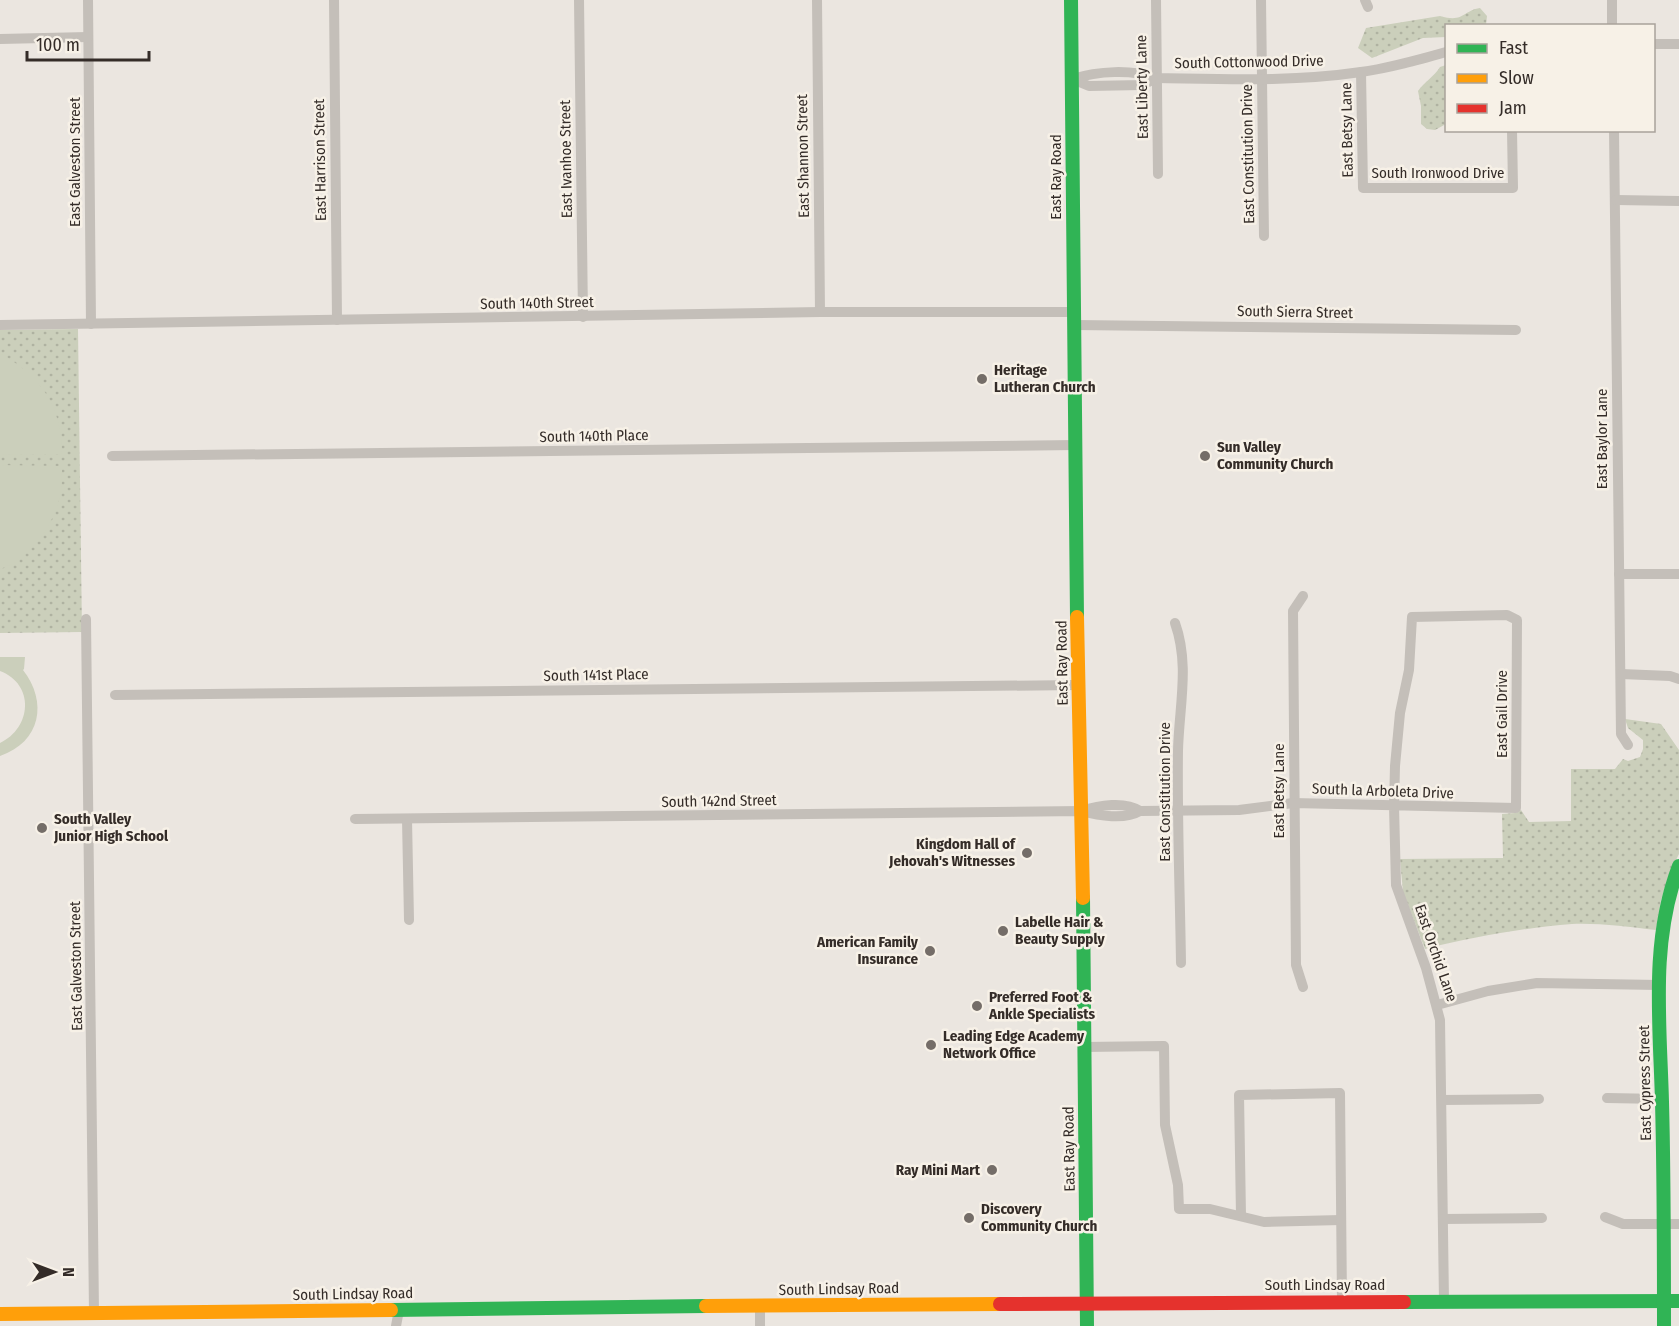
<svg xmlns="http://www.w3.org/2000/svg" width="1679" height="1326" viewBox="0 0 1679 1326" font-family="'Fira Sans Condensed',sans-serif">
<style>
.park{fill:url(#park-dots)}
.garden{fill:#cbcfbb}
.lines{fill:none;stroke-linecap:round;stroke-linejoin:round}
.street{stroke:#c4bfb9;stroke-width:10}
.fast{stroke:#30b455;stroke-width:14}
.slow{stroke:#ff9f0a;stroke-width:14}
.jam{stroke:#e5322d;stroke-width:14}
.poi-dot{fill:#746d68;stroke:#f7f1e7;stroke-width:2}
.labels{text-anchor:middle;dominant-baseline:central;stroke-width:5;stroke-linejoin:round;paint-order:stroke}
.street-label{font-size:15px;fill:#342c28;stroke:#f7f1e7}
.poi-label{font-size:15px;font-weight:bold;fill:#342c28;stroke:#f7f1e7;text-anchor:start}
</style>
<defs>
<pattern id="park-dots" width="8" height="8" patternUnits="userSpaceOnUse" patternTransform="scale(1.5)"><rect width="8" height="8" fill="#cbcfbb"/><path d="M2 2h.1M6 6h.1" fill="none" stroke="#afb2a1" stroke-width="1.8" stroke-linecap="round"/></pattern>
</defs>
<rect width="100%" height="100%" fill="#ebe6e0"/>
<g class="park">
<path d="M1480,8l7,8 -1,9 -40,1v11l-23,1 -51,20 -14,-10 8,-20 74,-12c24,7 22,-5 40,-8z"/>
<path d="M1446,65v59l-11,6 -8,-1 -6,-5v-18l-3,-15c7,-10 16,-14 22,-24z"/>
<path d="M78,329l4,303 -82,1v-303z"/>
<path d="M1625,719l36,5 18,26v104l-9,18 -9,28 -5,30c-28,-3 -56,-7 -84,-6 -49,4 -100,13 -147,25l-22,-57 -3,-33 103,-1 -1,-44 13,-1 6,-3 8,12 42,-1v-52h44l8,-10 5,2 12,-4 3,-8v-9l-15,-12z"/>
</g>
<g class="garden">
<path d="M0,353c42,25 61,51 62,101l-62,1z"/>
<path d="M0,465l62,1c0,8 0,16 -1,24 -4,31 -30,69 -61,79z"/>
<path d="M0,657h25l-1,12 -1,1c25,32 18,72 -23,86v-13c32,-15 35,-59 0,-72z"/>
</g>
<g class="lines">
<g class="street">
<path d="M88,0l3,324"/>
<path d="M334,0l3,320"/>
<path d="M579,0l4,317"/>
<path d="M817,0l3,312"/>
<path d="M1156,0l2,174"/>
<path d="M1261,0l3,236"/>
<path d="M1365,0l3,7"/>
<path d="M1612,0v26"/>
<path d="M0,39l88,-2"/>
<path d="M1654,44h25"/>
<path d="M1361,72l2,116h150l-1,-58"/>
<path d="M1072,79c26,-8 59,-10 85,-1 68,1 136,4 204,-6 29,-4 57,-12 85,-20"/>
<path d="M1072,79l17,7 53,-1 15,-7"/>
<path d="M1614,130l7,604 7,11"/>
<path d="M1616,200l63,1"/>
<path d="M0,325l820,-13h254"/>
<path d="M1074,325l442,5"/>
<path d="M112,456l964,-11"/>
<path d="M1619,574h60"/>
<path d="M1303,596l-10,15 3,354 7,22"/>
<path d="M86,619l8,694"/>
<path d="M1175,623c15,42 4,84 3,128 -1,70 2,141 3,212"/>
<path d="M1621,674l49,2 9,3"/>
<path d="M115,695l963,-10"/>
<path d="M1082,811c17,-6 43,-10 58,0"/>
<path d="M355,819l727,-8c17,5 43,9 58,0l99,-1 54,-7 223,5 1,-188 -10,-5 -95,2 -3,53 -9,43 -5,53 -1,40 2,79 30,83 14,52 4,282"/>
<path d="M407,819l2,101"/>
<path d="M1437,1005l51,-14 49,-8 122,2"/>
<path d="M1084,1047l80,-1 1,79 13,60 1,24h31l54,13 77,-2"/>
<path d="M1607,1098l55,1"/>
<path d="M1442,1100l97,-1"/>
<path d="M1241,1216l-2,-121 101,-2 2,209"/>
<path d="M1605,1217l18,7h56"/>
<path d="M1443,1219l99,-1"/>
<path d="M760,1306v20"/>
<path d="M396,1326l3,-16"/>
</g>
<g class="fast">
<path d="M1071,0l6,617"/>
<path d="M1083,898l4,428"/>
<path d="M1404,1302l275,-1"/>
<path d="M391,1310l315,-4"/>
<path d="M1664,1326c0,-75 0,-150 -2,-224 -2,-79 -12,-161 17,-236"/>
</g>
<g class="slow">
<path d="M1077,617l6,281"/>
<path d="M706,1306l294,-2"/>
<path d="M0,1314l391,-4"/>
</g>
<path class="jam" d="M1000,1304l404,-2"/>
</g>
<g class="poi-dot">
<circle cx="982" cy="379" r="6"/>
<circle cx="1205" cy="456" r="6"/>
<circle cx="42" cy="828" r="6"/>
<circle cx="1027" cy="853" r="6"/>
<circle cx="1003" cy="931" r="6"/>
<circle cx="930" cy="951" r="6"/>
<circle cx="977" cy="1006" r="6"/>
<circle cx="931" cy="1045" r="6"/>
<circle cx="992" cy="1170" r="6"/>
<circle cx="969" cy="1218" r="6"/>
</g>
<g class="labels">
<g class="street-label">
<text transform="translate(1249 62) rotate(-1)">South Cottonwood Drive</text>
<text transform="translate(1142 87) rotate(-91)">East Liberty Lane</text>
<text transform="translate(1347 130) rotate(-91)">East Betsy Lane</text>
<text transform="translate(1248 154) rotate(-91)">East Constitution Drive</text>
<text transform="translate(803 156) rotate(-91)">East Shannon Street</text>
<text transform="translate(566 159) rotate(-91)">East Ivanhoe Street</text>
<text transform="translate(320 160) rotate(-91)">East Harrison Street</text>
<text transform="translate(75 162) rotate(-90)">East Galveston Street</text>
<text x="1438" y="173">South Ironwood Drive</text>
<text transform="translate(1056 177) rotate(-90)">East Ray Road</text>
<text transform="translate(537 303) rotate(-1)">South 140th Street</text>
<text transform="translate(1295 312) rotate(1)">South Sierra Street</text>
<text transform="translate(594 436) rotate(-1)">South 140th Place</text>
<text transform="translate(1602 439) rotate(-90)">East Baylor Lane</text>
<text transform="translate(1062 663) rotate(-91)">East Ray Road</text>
<text transform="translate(596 675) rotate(-1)">South 141st Place</text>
<text transform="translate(1502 714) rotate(-90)">East Gail Drive</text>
<text transform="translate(1279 791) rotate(-90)">East Betsy Lane</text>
<text transform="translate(1383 791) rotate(2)">South la Arboleta Drive</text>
<text transform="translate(1165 792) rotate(-90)">East Constitution Drive</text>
<text transform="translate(719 801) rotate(-1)">South 142nd Street</text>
<text transform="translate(1436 953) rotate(71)">East Orchid Lane</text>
<text transform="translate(76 966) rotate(-91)">East Galveston Street</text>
<text transform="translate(1645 1083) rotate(-91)">East Cypress Street</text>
<text transform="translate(1069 1149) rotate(-91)">East Ray Road</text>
<text x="1325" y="1285">South Lindsay Road</text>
<text transform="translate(839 1289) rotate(-1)">South Lindsay Road</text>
<text transform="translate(353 1294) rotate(-1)">South Lindsay Road</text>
</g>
<g class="poi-label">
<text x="994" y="370">Heritage<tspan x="994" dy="17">Lutheran Church</tspan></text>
<text x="1217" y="447">Sun Valley<tspan x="1217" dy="17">Community Church</tspan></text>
<text x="54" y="819">South Valley<tspan x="54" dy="17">Junior High School</tspan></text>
<text x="1015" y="844" text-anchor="end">Kingdom Hall of<tspan x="1015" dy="17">Jehovah's Witnesses</tspan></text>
<text x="1015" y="922">Labelle Hair &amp;<tspan x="1015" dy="17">Beauty Supply</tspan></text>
<text x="918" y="942" text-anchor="end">American Family<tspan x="918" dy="17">Insurance</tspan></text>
<text x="989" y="997">Preferred Foot &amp;<tspan x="989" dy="17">Ankle Specialists</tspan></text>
<text x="943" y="1036">Leading Edge Academy<tspan x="943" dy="17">Network Office</tspan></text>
<text x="980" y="1170" text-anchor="end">Ray Mini Mart</text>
<text x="981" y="1209">Discovery<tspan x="981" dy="17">Community Church</tspan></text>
</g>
</g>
<rect x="1445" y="24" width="210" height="108" fill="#f7f1e7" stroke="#a9a29b" stroke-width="1.5"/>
<rect x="1457" y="44" width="30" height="9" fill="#30b455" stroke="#a9a29b" stroke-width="1.5"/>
<text x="1499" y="54" font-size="18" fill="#342c28">Fast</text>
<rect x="1457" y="74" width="30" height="9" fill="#ff9f0a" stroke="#a9a29b" stroke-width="1.5"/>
<text x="1499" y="84" font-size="18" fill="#342c28">Slow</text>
<rect x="1457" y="104" width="30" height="9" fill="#e5322d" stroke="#a9a29b" stroke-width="1.5"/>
<text x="1499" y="114" font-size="18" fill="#342c28">Jam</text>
<g transform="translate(54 1272) rotate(90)" stroke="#f7f1e7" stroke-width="4.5" paint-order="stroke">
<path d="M0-4.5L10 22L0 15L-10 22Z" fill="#342c28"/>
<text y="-9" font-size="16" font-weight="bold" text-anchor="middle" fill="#342c28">N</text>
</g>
<path d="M27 51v9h122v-9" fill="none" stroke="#342c28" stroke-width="3"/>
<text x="36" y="51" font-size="18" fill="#342c28" stroke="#f7f1e7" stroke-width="4.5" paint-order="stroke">100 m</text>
</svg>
